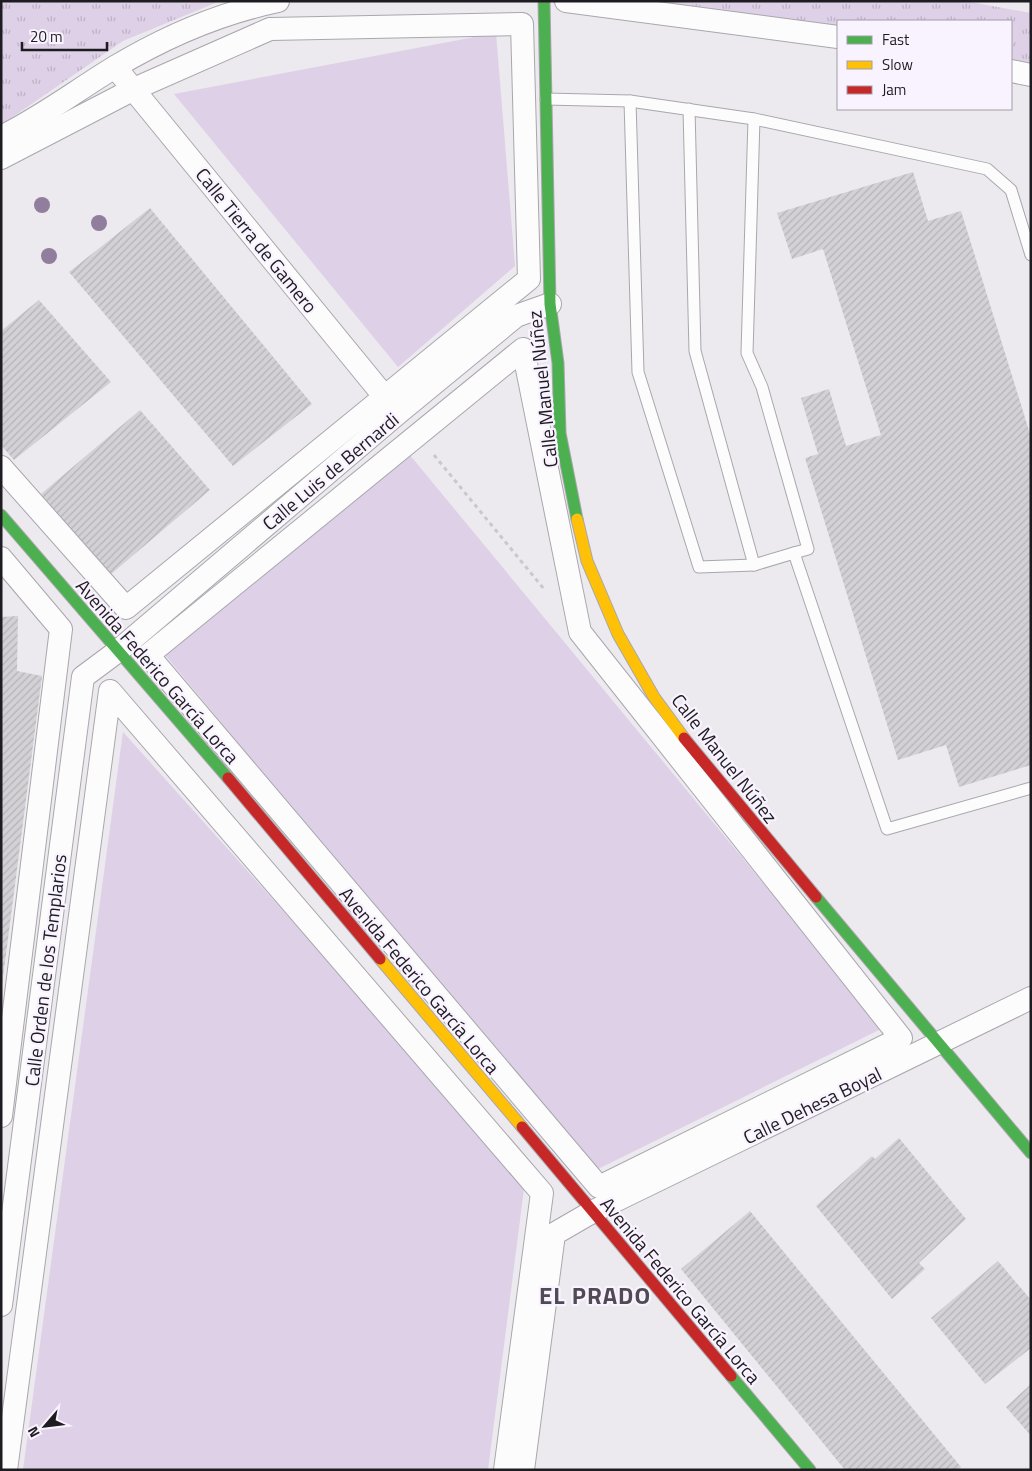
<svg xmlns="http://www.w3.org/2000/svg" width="1032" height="1471" viewBox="0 0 1032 1471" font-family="'Titillium Web',sans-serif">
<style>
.grass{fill:#ddd0e7}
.park{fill:url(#park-tufts)}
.building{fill:url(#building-hatch)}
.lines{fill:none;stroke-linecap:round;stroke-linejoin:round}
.lane-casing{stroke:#a9a7ac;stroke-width:13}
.street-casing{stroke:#a9a7ac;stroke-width:24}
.fast-casing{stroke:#a9a7ac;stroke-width:13}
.slow-casing{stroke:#a9a7ac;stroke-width:13}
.jam-casing{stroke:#a9a7ac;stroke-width:13}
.path{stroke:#c9c8ca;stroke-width:3;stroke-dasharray:4 4;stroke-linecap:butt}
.lane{stroke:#fcfcfd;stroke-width:11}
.street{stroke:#fcfcfd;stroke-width:22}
.fast{stroke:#4caf50;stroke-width:11}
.slow{stroke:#ffc107;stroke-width:11}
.jam{stroke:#c62828;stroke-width:11}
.tree{fill:#907e9c}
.labels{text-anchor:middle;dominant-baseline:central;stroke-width:4.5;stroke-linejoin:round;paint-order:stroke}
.street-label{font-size:19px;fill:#1f1c21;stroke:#f9f3ff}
.district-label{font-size:24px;font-weight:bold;letter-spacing:1px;fill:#504a54;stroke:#f9f3ff}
</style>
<defs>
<pattern id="park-tufts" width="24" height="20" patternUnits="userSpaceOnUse" patternTransform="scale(1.25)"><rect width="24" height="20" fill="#ddd0e7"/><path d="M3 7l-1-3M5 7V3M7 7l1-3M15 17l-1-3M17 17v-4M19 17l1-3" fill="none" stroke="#bdb2c6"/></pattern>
<pattern id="building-hatch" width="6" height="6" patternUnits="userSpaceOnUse" patternTransform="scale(1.25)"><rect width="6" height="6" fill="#d4d1d6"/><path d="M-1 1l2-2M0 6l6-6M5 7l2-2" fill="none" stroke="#b6b3b7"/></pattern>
</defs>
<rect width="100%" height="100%" fill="#ece9ef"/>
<g class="grass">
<path d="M496,33l19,233 -117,101 -224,-273z"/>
<path d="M409,454l474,574 -289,143 -433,-521z"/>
<path d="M123,732l402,449 -37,289h-465z"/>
</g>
<g class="park">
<path d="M1,1h219l-97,40 -122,84z"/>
<path d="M551,1h414l66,12v64l-20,-3v-53h-173v26z"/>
</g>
<g class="building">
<path d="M913,172l15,49 33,-10 70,226v258h-2l2,6v64l-72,22 -13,-42 -48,15 -93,-302 13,-4 -17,-56 28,-9 17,57 35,-11 -58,-186 -31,10 -15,-46z"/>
<path d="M150,208l162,196 -79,62 -164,-194z"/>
<path d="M39,300l72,82 -97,78 -13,-15v-114z"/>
<path d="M140,410l70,80 -100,85 -69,-81z"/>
<path d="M18,616l-1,55 25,5 -40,309 -1,-368z"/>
<path d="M899,1138l67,81 -47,44 6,6 -33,30 -76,-93 56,-50 3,3z"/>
<path d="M750,1211l211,256 -3,3h-113l-164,-201z"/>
<path d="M998,1261l33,39v48l-46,36 -54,-66z"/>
<path d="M1031,1384v52l-25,-29z"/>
</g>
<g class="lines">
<g class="lane-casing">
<g id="lane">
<path d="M546,99l84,2 124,18 233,50 24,21 20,65"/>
<path d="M630,101l8,271 61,195 55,-2 40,-12"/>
<path d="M689,109l6,242 59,214"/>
<path d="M754,119l-7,234 15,34 46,162 -14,4 93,276 144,-41"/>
</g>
</g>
<g class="street-casing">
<g id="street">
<path d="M566,1l272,36"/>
<path d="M115,67l278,340"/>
<path d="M1011,71l20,4"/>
<path d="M1,137c41,-20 76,-47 114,-70 50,-30 106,-54 163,-66"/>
<path d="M1,158l133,-69 136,-60 252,-5 7,255 -403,329 -125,-141"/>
<path d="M523,349l57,283 321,406 -302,149 -451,-532z"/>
<path d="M1,558l60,71 -60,487"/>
<path d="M1,1305l82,-628 35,-26 280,-238 118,-97 34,-12"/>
<path d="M6,1470l104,-779 432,502 -37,277"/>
<path d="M523,1470l31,-236 38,-22 439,-214"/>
</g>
</g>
<g class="fast-casing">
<g id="fast">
<path d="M544,1l6,303 8,59 2,70 17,86"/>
<path d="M1,515l227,263"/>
<path d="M816,897l215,256"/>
<path d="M731,1376l79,94"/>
</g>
</g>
<g class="slow-casing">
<g id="slow">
<path d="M577,519l10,42 31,73 36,63 30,41"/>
<path d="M380,959l142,168"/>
</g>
</g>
<g class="jam-casing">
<g id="jam">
<path d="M684,738l132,159"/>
<path d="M228,778l152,181"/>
<path d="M522,1127l209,249"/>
</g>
</g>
<path class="path" d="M434,455l110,134"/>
<use href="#lane" class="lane"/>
<use href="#street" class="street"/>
<use href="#fast" class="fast"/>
<use href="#slow" class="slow"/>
<use href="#jam" class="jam"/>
</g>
<g class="tree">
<circle cx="42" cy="205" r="8"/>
<circle cx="99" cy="223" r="8"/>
<circle cx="49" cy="256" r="8"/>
</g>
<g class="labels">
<g class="street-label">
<text transform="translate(257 240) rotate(51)">Calle Tierra de Gamero</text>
<text transform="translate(542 389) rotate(-96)">Calle Manuel Núñez</text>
<text transform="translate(330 471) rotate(-40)">Calle Luis de Bernardi</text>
<text transform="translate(158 671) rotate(49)">Avenida Federico García Lorca</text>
<text transform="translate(725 758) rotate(52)">Calle Manuel Núñez</text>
<text transform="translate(45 970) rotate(-83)">Calle Orden de los Templarios</text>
<text transform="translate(420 980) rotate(50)">Avenida Federico García Lorca</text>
<text transform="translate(812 1105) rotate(-26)">Calle Dehesa Boyal</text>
<text transform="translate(681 1290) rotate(50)">Avenida Federico García Lorca</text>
</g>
<g class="district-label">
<text x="595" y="1295">EL PRADO</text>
</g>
</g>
<rect width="1032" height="1471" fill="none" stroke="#1f1c21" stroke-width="5"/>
<rect x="837" y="20" width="175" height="90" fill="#f9f3ff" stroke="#a29da6"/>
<rect x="847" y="36" width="25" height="8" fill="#4caf50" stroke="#a29da6"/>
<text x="882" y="45" font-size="15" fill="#1f1c21">Fast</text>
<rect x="847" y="61" width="25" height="8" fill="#ffc107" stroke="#a29da6"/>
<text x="882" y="70" font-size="15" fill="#1f1c21">Slow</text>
<rect x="847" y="86" width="25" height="8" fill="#c62828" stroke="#a29da6"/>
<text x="882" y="95" font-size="15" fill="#1f1c21">Jam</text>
<g transform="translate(45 1426) rotate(242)" stroke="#f9f3ff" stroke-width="4" paint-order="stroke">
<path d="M0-4L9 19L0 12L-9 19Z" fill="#1f1c21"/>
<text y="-8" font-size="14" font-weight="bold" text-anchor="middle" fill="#1f1c21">N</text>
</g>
<path d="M22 42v8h85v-8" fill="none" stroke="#1f1c21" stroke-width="2.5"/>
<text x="30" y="42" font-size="15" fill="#1f1c21" stroke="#f9f3ff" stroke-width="4" paint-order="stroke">20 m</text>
</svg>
